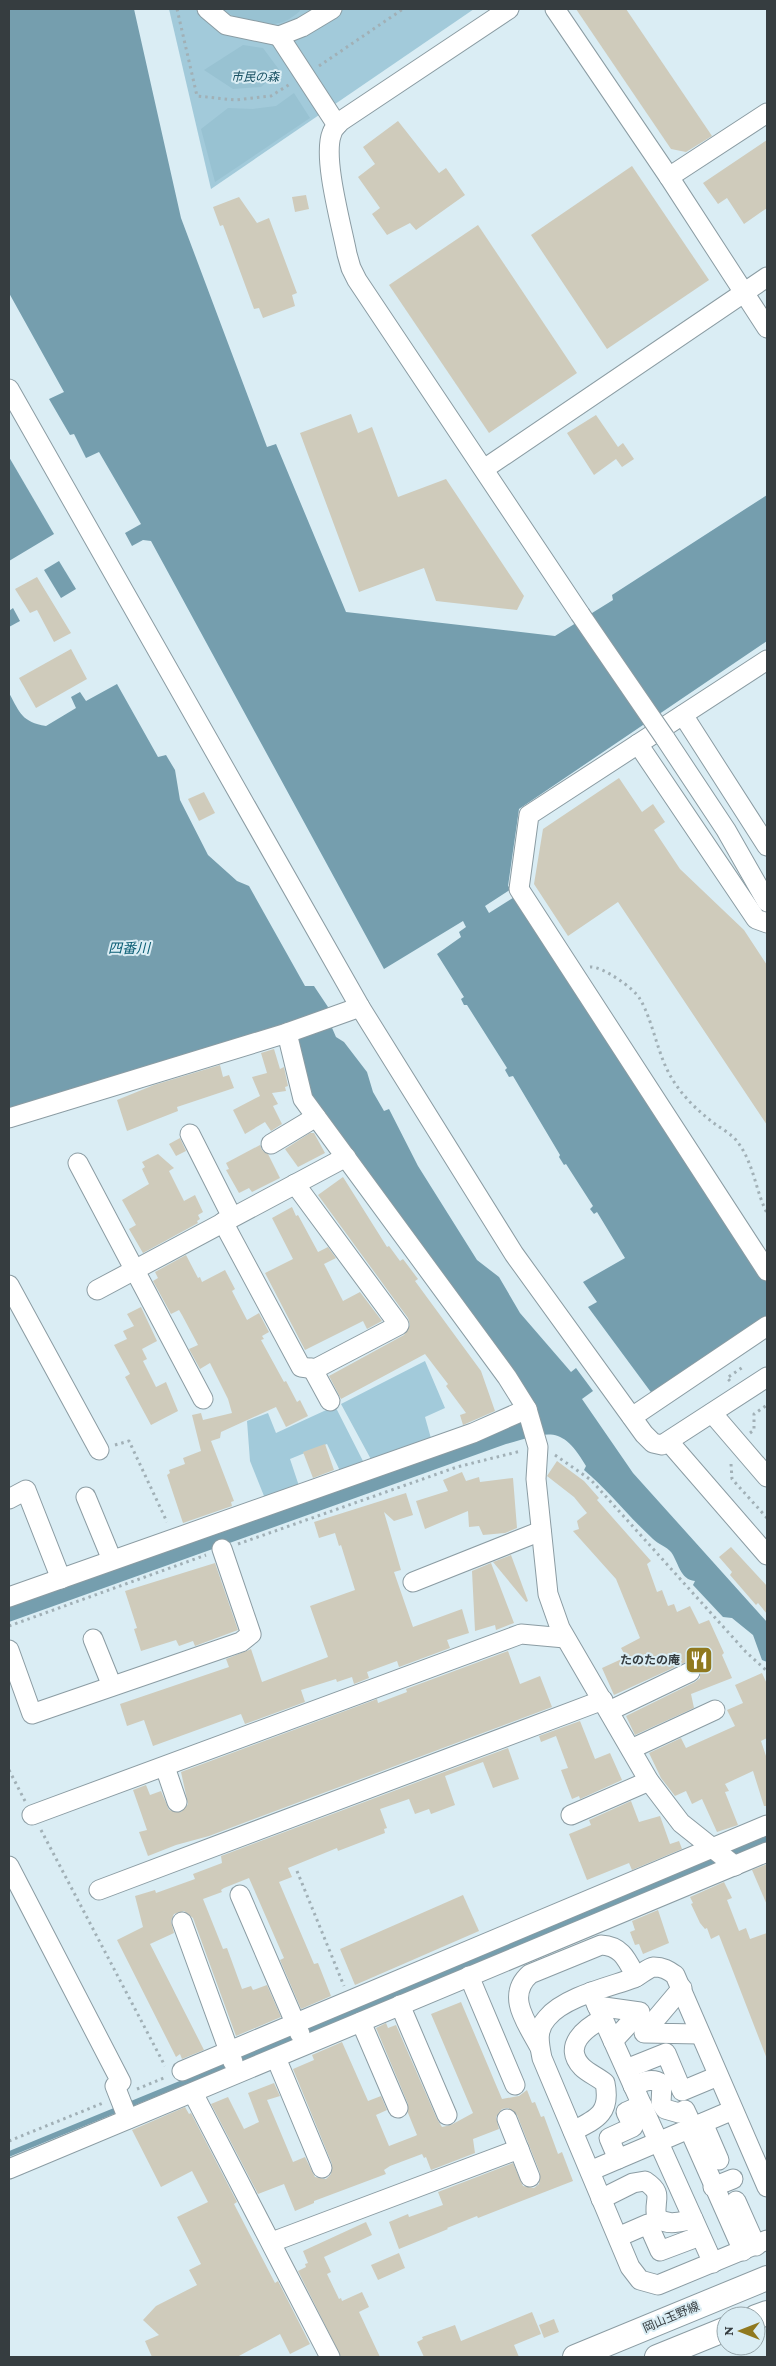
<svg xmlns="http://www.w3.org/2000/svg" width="776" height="2366" viewBox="0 0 776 2366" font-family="'Crimson Pro','Noto Sans JP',serif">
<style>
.green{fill:#a2cada}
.forest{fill:#98c2d2}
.water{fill:#759eae}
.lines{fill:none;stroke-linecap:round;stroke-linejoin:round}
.stream{stroke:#759eae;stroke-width:5.5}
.building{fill:#cfcbbb}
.minor-casing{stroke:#8b9ca3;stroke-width:21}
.major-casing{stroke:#8b9ca3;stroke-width:26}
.path{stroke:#a1b0b6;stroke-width:3;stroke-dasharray:2.5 4;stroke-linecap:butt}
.minor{stroke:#fff;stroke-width:19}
.major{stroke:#fff;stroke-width:24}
.minor-bridge-casing{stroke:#8b9ca3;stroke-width:21;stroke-linecap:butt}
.minor-bridge{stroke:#fff;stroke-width:19}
.labels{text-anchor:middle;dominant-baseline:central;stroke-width:4;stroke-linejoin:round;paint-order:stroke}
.park-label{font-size:12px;font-style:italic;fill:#185062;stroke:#daedf4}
.poi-label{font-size:12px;font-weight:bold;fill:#363d40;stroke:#daedf4;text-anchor:end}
.street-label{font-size:12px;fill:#363d40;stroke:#daedf4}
.water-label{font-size:14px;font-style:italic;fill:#085c73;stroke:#daedf4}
</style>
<rect width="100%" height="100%" fill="#daedf4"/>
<g class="green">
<path d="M169,9h305l-263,180z"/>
<path d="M425,1361l20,47 -20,9 7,25 -59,21 -32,-59z"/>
<path d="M335,1406l31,61 -24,8 -15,-31 -37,15 10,30 -34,12 -16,-40 -3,-40 21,-8 8,20z"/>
</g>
<g class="forest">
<path d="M223,9h76l1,2c-5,4 -11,9 -17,11 -19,6 -45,0 -60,-13z"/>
<path d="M243,45l20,3 17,23 -19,16 -28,2 -29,-19z"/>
<path d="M294,93l16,25 -95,64 -14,-53 27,-21 25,1 23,-3z"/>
</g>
<g class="water">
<path d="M9,9h125l47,209 86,229 9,-3 70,168 209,24 58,-36 -1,-5 155,-100v146l-248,168 -11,77 3,3 -26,17 4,7 27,-17 4,4 247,383v36l-114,76 -65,-88 9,-5 -14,-20 42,-24 -28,-46 -3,2 -4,-5 3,-3 -27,-42 -2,1 -5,-8 1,-2 -47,-79 -4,1 -4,-7 2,-2 -40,-63h-3l-3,-6 3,-2 -27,-43 24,-17 -2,-5 7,-5 -3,-6 -79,48 -233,-428 -8,-1 -11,6 -7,-13 16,-9 -42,-72 -13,6 -12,-24 -4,1 -21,-36 15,-7 -55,-99z"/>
<path d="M9,457l45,77 -45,27z"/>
<path d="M59,561l17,28 -15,9 -17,-28z"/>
<path d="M13,608l7,13 -11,6v-16z"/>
<path d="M117,684l41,73 8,-2 9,15 5,30 28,55 29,26 12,5 56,100h9l14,21 -2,7 10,23 8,5 23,30 6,20 11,19 5,-2 29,57 59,94 22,17 21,36 51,59 5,-4 17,23 -11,8 51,74 134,149v40l-5,-2 -9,-25 -21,-17 -9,-1 -30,-32 2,-4c-15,-1 -17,-20 -24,-29 -4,-5 -13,-8 -18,-13 -24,-22 -44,-48 -69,-69l2,-4c-25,-43 -38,-33 -80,-22l-497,178v-17l525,-194 -229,-318 -13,-69 -283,85v-416c11,20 13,29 37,33l30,-18 -5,-11 9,-5 6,9z"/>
<path d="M767,1829v15l-572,239 -5,-10z"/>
</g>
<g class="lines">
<path class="stream" d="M9,2154l190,-78"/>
</g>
<g class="building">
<path d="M576,9h50l86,127 -26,16 -15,-3z"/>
<path d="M398,121l41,52 7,-5 19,27 -49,35 -6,-7 -23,12 -15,-21 8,-6 -22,-31 17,-13 -12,-17z"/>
<path d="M767,140v68l-23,16 -17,-26 -9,6 -15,-21z"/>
<path d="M632,166l77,114 -102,69 -76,-114z"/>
<path d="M306,195l3,14 -14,3 -3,-15z"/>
<path d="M239,197l18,26 12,-5 28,75 -5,2 3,11 -32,12 -4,-10 -5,1 -31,-84 -3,1 -7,-19z"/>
<path d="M478,225l99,148 -88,60 -100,-148z"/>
<path d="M351,414l7,19 14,-6 26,70 48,-18 78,117 -7,14 -81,-9 -12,-33 -65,24 -59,-159z"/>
<path d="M596,415l22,32 5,-4 11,16 -12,8 -6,-8 -22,16 -27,-42z"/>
<path d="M37,577l34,56 -17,9 -17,-32 -7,3 -15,-24z"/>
<path d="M71,649l16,30 -51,29 -17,-30z"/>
<path d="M619,778l23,34 11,-8 12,18 -11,8 26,39 64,61 23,35v160l-149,-223 -50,34 -34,-52 9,-55z"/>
<path d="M204,792l11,21 -16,8 -11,-22z"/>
<path d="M274,1049l6,20 4,-2 4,19 -3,1 1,4 -14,2 6,11 -5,2 9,18 -11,7 -6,-9 -20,12 -12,-24 27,-14 -8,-19 15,-4 -6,-20z"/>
<path d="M220,1065l3,12 6,-2 5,13 -57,19 1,4 -51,20 -10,-31 37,-15z"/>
<path d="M310,1133h4l11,20 -27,14 -13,-18z"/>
<path d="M180,1138l6,13 -10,5 -7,-12z"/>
<path d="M260,1145l2,5 6,4 12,24 -28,14 -3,-4 -10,5 -13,-23 3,-1 -3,-6z"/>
<path d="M158,1154l16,14 -5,3 15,30 11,-6 8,17 -5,3 2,4 -3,2 1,2 -55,30 -14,-24 7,-4 -14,-25 27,-16 -7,-15 3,-2 -3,-5z"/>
<path d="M343,1177l44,70 2,-1 11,15 3,-2 15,20 -3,2 66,90 14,40 -32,14 -3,-10 6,-2 -20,-27 2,-2 -23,-30 -84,45 -12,-23 75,-41 6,-10 -2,-7 -90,-123z"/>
<path d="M292,1207l4,9 2,-1 20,37 10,-5 8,11 -12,6 19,37 17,-9 22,29 -15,8 -4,-8 -58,29 -40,-77 28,-14 -21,-41z"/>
<path d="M186,1255l12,23 2,-1 2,5 23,-12 10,19 -3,2 15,29 12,-7 10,19 -7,4 2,3 -3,1 23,42 2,-1 11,21 3,-2 8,16 -22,11 -10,-20 -55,25 -1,6 -9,3 23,60 -3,1 1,4 -49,17 -16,-48 3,-2 -1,-3 16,-6 -2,-6 18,-7 -9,-36 9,-2 2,7 29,-7 -4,-14 -18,-36 -10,6 -11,-20 9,-4 -16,-30 -3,-5 -8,4 -18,-33 5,-3 -3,-6z"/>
<path d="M141,1307l16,34 -15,8 5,10 -4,2 13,26 10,-5 12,29 -27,14 -26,-48 5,-3 -16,-29 13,-6 -4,-8 11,-5 -7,-12z"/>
<path d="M325,1444l9,26 -21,8 -10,-26z"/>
<path d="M557,1461l27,20 15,17 -2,2 54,61 -4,3 10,28 5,-2 6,16 6,-2 3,8 13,-6 9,18 10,-4 15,33 -2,2 10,23 -41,16 3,14 -59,27 -9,-19 69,-34 5,-4v-10l-4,-6h-10l-72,33 -12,-27 24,-11 -5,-9 19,-10 -24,-59 -43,-48 6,-2 -2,-8 10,-8 -13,-16 -27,-21z"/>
<path d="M462,1472l4,9 13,-4 1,5 33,-4 4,50 -12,5 -22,2 -4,-9 -10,1 -1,-16 -43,18 -9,-28 32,-10 -5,-11z"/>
<path d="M406,1493l7,22 -19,6 -10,-9 17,58 -7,2 19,55 49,-18 7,24 -22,7 3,8 -51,19 -2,-6 -30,11 2,6 -15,6 -2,-7 -15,5 -1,-3 -35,11 4,12 -60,22 -4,-10 -88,32 -9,-26 -17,6 -7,-22 109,-37 -3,-8 23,-9 2,-1 11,33 66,-25 -18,-51 45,-16 -14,-45 -2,1 -4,-13 -16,5 -5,-16z"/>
<path d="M731,1547l36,39v28l-9,-11 -2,2 -26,-30 2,-3 -13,-15z"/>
<path d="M511,1555l17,46 -2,1 -33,-40z"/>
<path d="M215,1563l23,67 -43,16 -2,-5 -14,5 -3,-6 -35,11 -7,-22 3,-1 -12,-37z"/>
<path d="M491,1563l23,60 -18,7 -1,-5 -20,6 -3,-60z"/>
<path d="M508,1651l12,33 20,-8 12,31 -343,129 -33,9 -28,11 -9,-24 8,-2 -14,-40 13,-5 4,10 11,-4 8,19 12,2 7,-8 -7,-32 196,-73 1,4 29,-11 -1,-3z"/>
<path d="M762,1673l5,11v54l-6,3 6,18v47h-3l-11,-35 -28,13 4,7 -4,1 13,33 -21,7 -15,-33 -10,5 -6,-13 -11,5 -14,-18 -12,-25 32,-15 5,10 49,-22 -8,-16 16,-7 -8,-18z"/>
<path d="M580,1721l15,38 15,-6 12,27 -42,19 -1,-3 -7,3 -11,-29 7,-2 -12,-32 -15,6 -2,-6z"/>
<path d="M508,1748l11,31 -26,9 -10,-26 -38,14 10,29 -24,9 -2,-5 -14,5 -6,-15 -29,10 7,19 -3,1 1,4 -47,18 -1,-3 -49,20 4,9 -13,5 35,82 4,-1 13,33 -30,13 -21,-49 4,-2 -35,-80 -25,10 -3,2 1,2 -19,7 20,50 4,-1 15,41 9,-3 2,4 14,-5 14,32 -45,19 -43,-118 -9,-7 -10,3 -3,7 3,12 -24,11 54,106 -22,9 -2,-5 -4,3 -59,-117 26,-13 -8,-31 20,-6 1,3 39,-14 -2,-5 29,-11 -1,-7z"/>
<path d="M631,1801l8,21 21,-6 10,28 9,-3 3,8 -50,21 -3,-7 -42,17 -18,-46 22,-9 -2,-5z"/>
<path d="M767,1864v41l-15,-35z"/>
<path d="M724,1882l8,16 -5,2 12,31 7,-3 4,11 17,-6v126l-48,-124 -8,4 -4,-11 -2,1 -5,-6 -9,-19 2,-1 -3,-6z"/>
<path d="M463,1895l16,36 -124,54 -15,-36z"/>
<path d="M658,1910l11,33 -26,11 -4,-10 -4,1 -5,-13 5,-2 -3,-9z"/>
<path d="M461,2002l41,97 17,-3 8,-6 5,13 3,-1 6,15 3,-1 14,38 4,-2 11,29 -95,37 -1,-2 -30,12 1,1 -49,20 -10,-27 19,-8 1,3 34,-12 -5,-13 75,-29 10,23 11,2 5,-4 1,-11 -23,-58 -9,-7 -6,1 -6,8 3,12 -26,10 2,14 -44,17 -5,-13 -2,1 -2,-4 -32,12 -6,4 2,4 -72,27v2l-19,8 -11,-27 -26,10 -47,-90 17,-7 16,32 15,-7 -11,-29 26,-10 6,13 -13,4 26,62 12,-5 10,20 11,2 5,-5 1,-10 -39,-95 21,-9 -2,-5 30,-13 26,59 13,-5 6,14 -11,5 13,31 26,-10 2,-1 -9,-22v-9l-32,-76 10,-5 2,5 8,-3 41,94 5,8 9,-2 22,-12 -42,-99z"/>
<path d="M185,2107l4,7 2,-1 46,89 -3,2 41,79 3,-2 32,63 -20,10 -10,-20 -43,23h-85l-7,-16 14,-6 -16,-15 13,-14 41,-21 -8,-15 12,-6 -24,-47 31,-15 -16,-31 -31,16 -29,-57z"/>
<path d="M366,2222l6,13 -48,22 7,15 -4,2 12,25 2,-1 1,3 20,-9 7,15 -10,5 21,45h-39l-43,-86 8,-4 -1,-3 3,-1 -5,-12z"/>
<path d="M399,2253l6,15 -27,12 -7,-15z"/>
<path d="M532,2312l9,22 -27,11 5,12h-95l-7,-15 6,-3 -1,-2 33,-12 6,16z"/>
<path d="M554,2319l5,13 -15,6 -5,-13z"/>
</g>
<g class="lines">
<g class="minor-casing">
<g id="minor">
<path d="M207,9l19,16 53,11 23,-9 30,-18"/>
<path d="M509,9l-168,112c-3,3 -8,8 -9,12 -10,24 10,94 15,121l4,14 6,12 223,334"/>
<path d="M555,9l114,168 98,151"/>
<path d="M279,36l58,89"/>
<path d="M669,177l98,-64"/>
<path d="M9,389l351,618 154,247 130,180 9,9 9,2 105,-68"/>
<path d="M484,469l283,-192"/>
<path d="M767,660l-238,155 -10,74 248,382"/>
<path d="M683,715l84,131"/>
<path d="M665,738l61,92 41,72"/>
<path d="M638,744l118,175 11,4"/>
<path d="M287,1033l16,66 204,278 20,32 11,38 -2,32 12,115 12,34 89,153 32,42 54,43"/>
<path d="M9,1118l278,-85 73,-26"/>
<path d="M190,1134l42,83"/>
<path d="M271,1144l45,-27"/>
<path d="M78,1163l125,236"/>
<path d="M223,1222l78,145 14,2 84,-44 -104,-141"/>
<path d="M9,1285l90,165"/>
<path d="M97,1290l249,-133"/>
<path d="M312,1368l18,33"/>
<path d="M712,1413l55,64"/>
<path d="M632,1417l135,-91"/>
<path d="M669,1442l98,113"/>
<path d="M86,1497l26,63"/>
<path d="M9,1499l17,-9 35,89"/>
<path d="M413,1582l128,-51"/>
<path d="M9,1597l464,-164 54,-24"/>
<path d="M93,1639l19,47"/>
<path d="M9,1650l23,64 209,-72 10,-8 -29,-85"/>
<path d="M609,1711l81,-39"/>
<path d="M631,1749l84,-39"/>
<path d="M165,1767l12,35"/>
<path d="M32,1815l489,-181 44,4"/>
<path d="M571,1815l78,-34"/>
<path d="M9,1866l112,216 -6,4 13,33"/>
<path d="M99,1890l504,-190"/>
<path d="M240,1895l60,139"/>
<path d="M182,1922l51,140"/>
<path d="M469,1976l46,109"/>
<path d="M682,1988l-38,45 56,1"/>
<path d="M591,1992l122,271"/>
<path d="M400,2005l47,110"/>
<path d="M597,2006l43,6 -27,29"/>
<path d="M361,2022l37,86"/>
<path d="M539,2046c-12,-23 -34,-50 -9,-72l71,-29c21,1 26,15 35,32"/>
<path d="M276,2058l46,110"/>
<path d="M626,2069l40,-16 16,38 36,-15"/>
<path d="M182,2071l585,-246"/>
<path d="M633,2086c10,-4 19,-9 29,-2l-1,19 4,6 14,4 6,-3 8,17"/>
<path d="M193,2093l137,264"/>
<path d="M507,2119l23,58"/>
<path d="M703,2123l16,37"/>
<path d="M689,2129l54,122"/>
<path d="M573,2131c24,-12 38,-18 32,-48 -7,-6 -17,-10 -23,-16 -20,-21 3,-39 21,-48"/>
<path d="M618,2159l-9,-21 24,-11 -7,-15 16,-7"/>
<path d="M9,2169l758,-317"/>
<path d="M590,2171l143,-61"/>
<path d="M713,2187l20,-8"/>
<path d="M767,2187l-92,-212c-7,-5 -12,-8 -21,-8 -7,1 -13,8 -20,11 -25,9 -70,19 -87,40 -11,12 -8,25 -5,40l88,209 10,13 18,5 109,-45"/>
<path d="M601,2199l32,-16 12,-2c21,14 7,19 12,37 12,8 22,4 36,1"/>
<path d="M736,2201l20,45"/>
<path d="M618,2237l30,-13 12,27 40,-15"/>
<path d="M272,2242l247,-93"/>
</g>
</g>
<g class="major-casing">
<g id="major">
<path d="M756,2317l11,-4"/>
<path d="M575,2357l192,-79"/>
<path d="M657,2357l69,-28"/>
</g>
</g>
<g class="path">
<path d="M177,9l20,87 38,4 36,-4 19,-12"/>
<path d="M319,66l84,-57"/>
<path d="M590,967c12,-1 44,21 50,32 13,22 17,54 31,78 11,19 27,34 44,47 7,5 16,10 21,16 18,22 19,50 31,73"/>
<path d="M730,1381l-3,-3 16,-11"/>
<path d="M750,1433l4,-3v-16l13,-9"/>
<path d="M115,1445l14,-4 38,81"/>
<path d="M555,1455l36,25 155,172 21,19"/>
<path d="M731,1464l1,15 35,39"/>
<path d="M238,1544l219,-77 64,-16"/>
<path d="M9,1626l197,-71"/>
<path d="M9,1770l16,31"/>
<path d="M41,1830l124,236"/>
<path d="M297,1871l47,115"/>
<path d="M137,2089l29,-12"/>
<path d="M9,2141l94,-38"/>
</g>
<use href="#minor" class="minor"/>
<use href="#major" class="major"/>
<g class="minor-bridge-casing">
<path id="minor-bridge" d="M580,614l85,124"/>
</g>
<use href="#minor-bridge" class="minor-bridge"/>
</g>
<defs>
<g id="restaurant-square" transform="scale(1.4375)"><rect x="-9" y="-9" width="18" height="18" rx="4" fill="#90791f" stroke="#daedf4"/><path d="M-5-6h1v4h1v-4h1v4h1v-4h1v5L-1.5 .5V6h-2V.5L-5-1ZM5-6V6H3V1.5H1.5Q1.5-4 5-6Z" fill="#fff"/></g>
</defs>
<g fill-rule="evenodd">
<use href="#restaurant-square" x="699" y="1660"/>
</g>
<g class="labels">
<g class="park-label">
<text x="255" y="77">市民の森</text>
</g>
<g class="poi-label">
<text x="680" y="1660">たのたの庵</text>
</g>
<g class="street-label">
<text transform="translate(671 2317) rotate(-23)">岡山玉野線</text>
</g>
<g class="water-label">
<text x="129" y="948">四番川</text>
</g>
</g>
<rect width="776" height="2366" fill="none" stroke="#363d40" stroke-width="20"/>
<g transform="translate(741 2331) rotate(270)"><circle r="24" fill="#daedf4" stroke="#98a7ac"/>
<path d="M0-4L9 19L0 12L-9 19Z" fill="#90791f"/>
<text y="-8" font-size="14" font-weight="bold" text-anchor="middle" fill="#363d40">N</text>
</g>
</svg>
